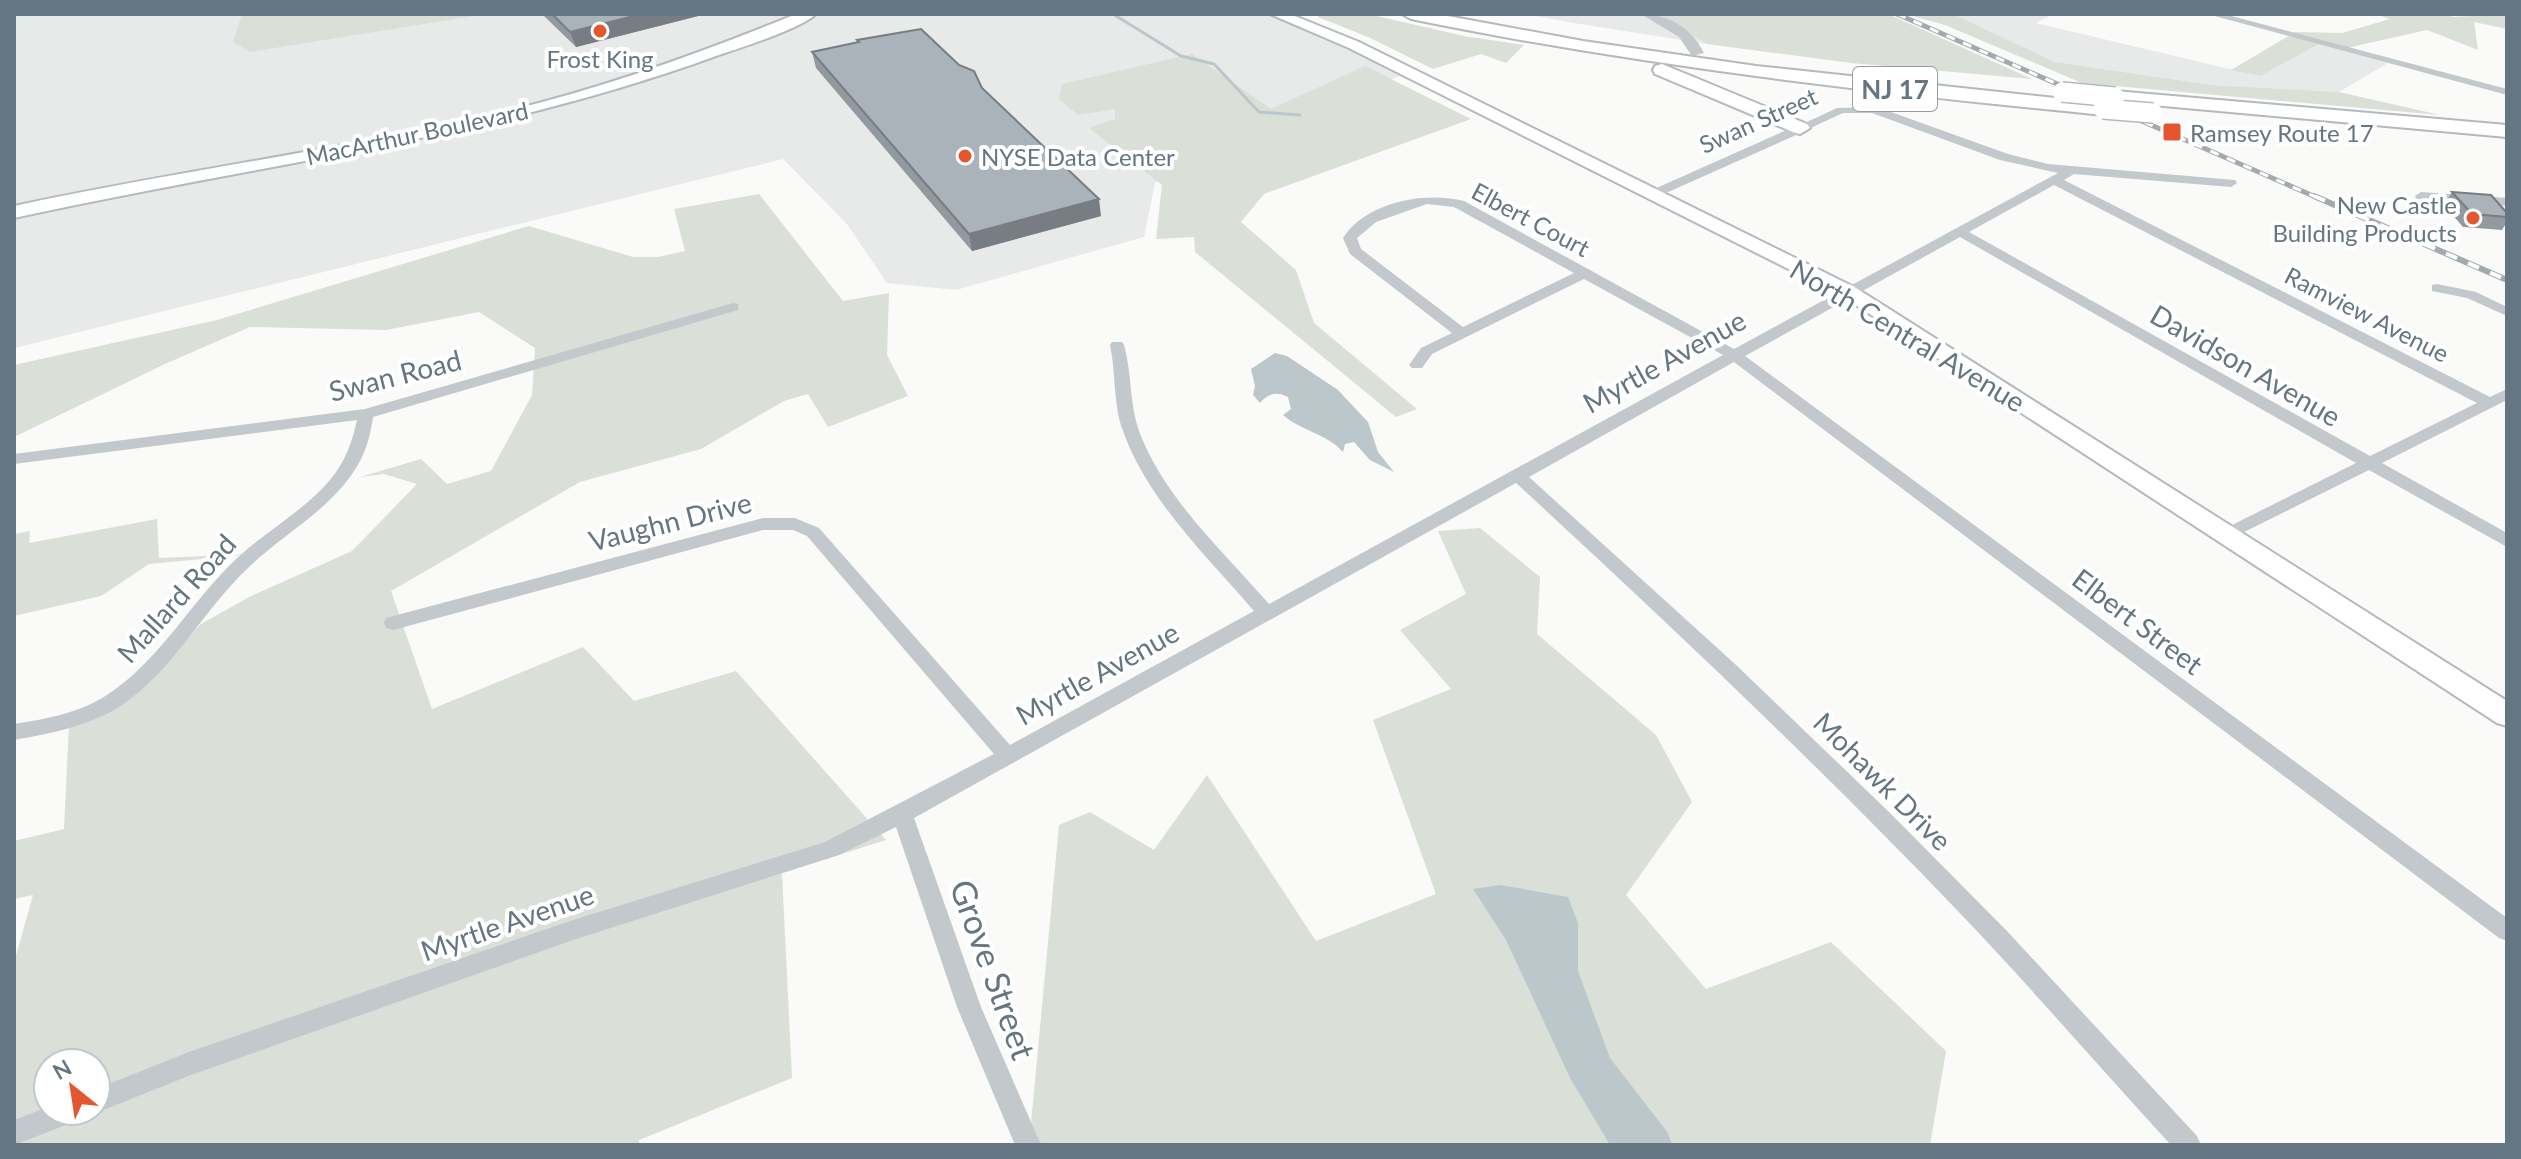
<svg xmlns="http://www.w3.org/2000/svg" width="2521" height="1159" viewBox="0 0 2521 1159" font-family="Lato,sans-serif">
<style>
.built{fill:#e8e9e9}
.green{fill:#dadfd7;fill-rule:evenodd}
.water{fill:#bbc7cb}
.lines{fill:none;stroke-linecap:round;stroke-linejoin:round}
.stream{stroke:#bbc7cb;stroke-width:3}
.secondary-casing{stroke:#b3babf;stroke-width:4}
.trunk-casing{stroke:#b4b9bd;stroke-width:4}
.minor{fill:#c3c8cc;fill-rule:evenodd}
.tertiary{fill:#c3c8cc;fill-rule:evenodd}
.secondary{fill:#fff;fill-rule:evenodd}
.trunk{fill:#fff;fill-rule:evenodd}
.rail-far1-casing{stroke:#a2aab0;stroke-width:5}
.rail-casing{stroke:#a2aab0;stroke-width:6}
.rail-far1{stroke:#fff;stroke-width:3;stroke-dasharray:9;stroke-linecap:butt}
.rail{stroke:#fff;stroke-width:4;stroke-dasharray:12;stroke-linecap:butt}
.trunk-bridge-casing{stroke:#b4b9bd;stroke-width:22;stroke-linecap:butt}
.trunk-bridge{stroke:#fff;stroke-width:19}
.wall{fill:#929a9f}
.shaded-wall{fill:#777d82}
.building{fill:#aab3b9;stroke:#777d82;stroke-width:2}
.poi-dot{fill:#e4572e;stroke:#fff;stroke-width:3}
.labels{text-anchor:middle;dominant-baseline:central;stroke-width:8;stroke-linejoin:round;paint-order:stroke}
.far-poi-label{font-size:24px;fill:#657683;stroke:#fff;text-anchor:start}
.far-street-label{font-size:24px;fill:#657683;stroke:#fff}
.shield{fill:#fff;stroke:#939fa8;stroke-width:2}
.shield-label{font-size:26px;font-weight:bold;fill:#657683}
.street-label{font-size:28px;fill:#657683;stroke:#fff}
.near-street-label{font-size:34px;fill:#657683;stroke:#fff}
</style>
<rect width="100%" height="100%" fill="#fafaf8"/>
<g class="built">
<path d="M14,14h1265l128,58 -99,48 -153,63 -11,54 -188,53 -69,-7 -40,-59 -64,-65 -769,189z"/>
<path d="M1525,14h132l50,30 -133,-21z"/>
<path d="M1953,14h101l-18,9 223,53 62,-33 67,20 -49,29 -126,-7 -158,-23z"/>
</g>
<g class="green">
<path d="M242,14h244l-236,38 -17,-10z"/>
<path d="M1320,14h48l96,22 60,9 -18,18 -25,-9 -48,15 -65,-32 -50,-20z"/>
<path d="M1657,14h231l144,65 -181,-16 -144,-19z"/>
<path d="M1905,14h48l102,48 158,23 126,7 101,23 -358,-32 -137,-58z"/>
<path d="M2375,14h65l14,3 53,-3v15l-33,-7 4,28 -51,-20 -85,19 -21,-6 -61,33 -29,-6 64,-38 47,1 48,-14z"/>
<path d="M1192,54l79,55 94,-43 106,53 -207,75 -23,28 55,48 18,53 103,86 -21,8 -201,-165 -1,-15 -38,2 6,-54 -73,-57 26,-9v-10l-37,6 -19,-16 3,-15z"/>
<path d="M759,194l84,107 46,-8 -2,62 21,41 -80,31 -20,-33 -24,7 -83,48 -121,33 -189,109 41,118 151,-62 51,54 102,-30 150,169 -104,33 10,205 -153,62v5h-625v-182l19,-68 -19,4v-58l50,-12 5,-103 62,-32 70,-70 50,-28 101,-45 65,-67 -33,-10 -24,3 61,-18 26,25 44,-13 41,-76 3,-47 -56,-36 -93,18 -136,-3 -85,37 -151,73v-72l203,-45 312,-94 104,31h25l27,-6 -11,-42zM48,1063h48v48h-48z"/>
<path d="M157,519l2,39 94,-4 -104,10 -48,32 -87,20v-82l16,-3 -1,12z"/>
<path d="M1480,528l60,49 -3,57 119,101 36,67 -66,93 80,94 125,-47 115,109 -16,94h-901l30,-320 31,-13 64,38 53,-75 109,166 120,-47 -63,-174 78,-31 -51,-59 66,-36 -28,-63z"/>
</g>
<g class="water">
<path d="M1275,353l12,3 51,34 30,32 10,30 16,20 -24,-12 -16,-18 -9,2 -2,8c-17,-19 -42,-21 -60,-37l8,-6 -3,-12c-11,-6 -19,-4 -28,6l-7,-8 2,-9 -4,-17z"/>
<path d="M1500,885l68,12 10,26v48l32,87 58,75 4,12h-62l-40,-67 -64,-138 -33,-51z"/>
</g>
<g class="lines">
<path class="stream" d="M1113,14l68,42 33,8 45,48 41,3"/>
<g class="secondary-casing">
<g id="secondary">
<path d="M796,14h20c-16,15 -76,34 -100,42 -227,83 -467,110 -702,162v-12c162,-35 327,-56 489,-94 100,-24 198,-59 293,-98z"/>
<path d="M1270,14h20l69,28 497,246 651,413v25l-10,-3 -655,-427 -493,-248z"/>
</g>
</g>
<g class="trunk-casing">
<g id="trunk">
<path d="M1402,14h35l146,27 173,25 347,37 10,6 -10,6c-232,-23 -463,-49 -692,-96z"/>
<path d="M1662,64l145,60 3,4 -10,6 -7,-2 -138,-58 -2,-4 2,-4z"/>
<path d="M2115,91l392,34v12l-399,-36 -3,-4z"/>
</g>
</g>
<g class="minor">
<path d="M2207,14h17l283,75v6z"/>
<path d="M1877,107l131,47 40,10 187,16 2,3 -6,4 -157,-13 -10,6 426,217 17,-8v11l-125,63 125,70v14l-138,-77 -143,71 -9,-6 3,-4 136,-68 -396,-226 -215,119 762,562v23l-8,-3 -765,-576 -205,115 206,187 154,148 117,118 191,206 4,9h-30c-73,-79 -142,-160 -216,-237 -141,-147 -289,-287 -439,-425l-602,335 67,189 60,138h-26l-58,-138 -61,-180 -57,28 -266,85 -382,135 -95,38 -5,-2h5v-22l93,-37 384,-132 252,-78 169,-88 -187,-218 -14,-6h-30l-370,100 -7,-2 -2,-5 2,-5 377,-100h32l24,10 191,217 244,-134c-47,-55 -106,-110 -131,-180 -10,-27 -7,-58 -13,-86l2,-3h10l2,3c8,28 5,58 15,86 25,67 83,119 130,173l454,-249 -139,-76 -152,75 -10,14h-10l-3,-3 12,-17 31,-15 -102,-79 -7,-16c23,-36 82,-47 121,-37l270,148 324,-176 -58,-13 -128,-47h-29l-39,18 -10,-3 43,-20zM2054,185l423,218 -107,53 -401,-224zM1427,204l27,3 120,66 -111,54 -102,-78 -4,-11 19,-16z"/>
<path d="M2421,192l86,6v8l-91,-7 -1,-3z"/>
<path d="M2437,284l39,8 31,15v9l-40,-18 -35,-7v-6z"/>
<path d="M733,303l5,1v6l-365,107c-3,21 -8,39 -21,57 -27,39 -70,61 -104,94 -46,43 -75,104 -129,139 -31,19 -70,27 -105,33v-16c32,-5 65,-11 93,-29 51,-33 82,-90 125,-132 30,-30 70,-50 98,-83 15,-18 22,-37 27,-60l-343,44v-10l351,-45z"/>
<path d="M48,1107v4h35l-4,9 -65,25v-25z"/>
</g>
<g class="tertiary">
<path d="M1641,14c27,0 51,14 63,39l-12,3 -13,-19z"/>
<path d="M1800,124l7,4 -2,3 -148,66h-12l-2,-3z"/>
</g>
<use href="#secondary" class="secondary"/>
<use href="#trunk" class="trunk"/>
<g class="rail-far1-casing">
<path id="rail-far1" d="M1897,14l421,184"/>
</g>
<g class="rail-casing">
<path id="rail" d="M2314,196l193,84"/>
</g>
<use href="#rail-far1" class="rail-far1"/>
<use href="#rail" class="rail"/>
<g class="trunk-bridge-casing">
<g id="trunk-bridge">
<path d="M2062,92l53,5"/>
<path d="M2103,109l50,4"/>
</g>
</g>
<use href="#trunk-bridge" class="trunk-bridge"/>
</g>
<g class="wall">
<path d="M542,14h164l-130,33z"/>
<path d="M857,40l125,48 119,128 -129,35 -156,-183 -4,-16 46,-10z"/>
<path d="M2452,192l55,21v9l-5,8 -39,-3 -19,-22z"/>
</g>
<g class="shaded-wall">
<path d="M642,14h64l-130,33 -6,-15z"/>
<path d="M1099,199l2,17 -129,35 -3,-17z"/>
</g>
<g class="building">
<path d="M552,14h90l-72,18z"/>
<path d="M921,29l38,36 15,6 8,17 117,111 -130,35 -157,-182 47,-10 -2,-2z"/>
<path d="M2452,192l39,3 16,18v4l-35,-3z"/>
</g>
<g class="poi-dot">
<circle cx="600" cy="31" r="8"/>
<rect x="2162" y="122" width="20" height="20" rx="4"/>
<circle cx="965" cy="156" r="8"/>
<circle cx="2473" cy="218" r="8"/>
</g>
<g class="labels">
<g class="far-poi-label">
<text x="600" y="58" text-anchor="middle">Frost King</text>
<text x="2190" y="132">Ramsey Route 17</text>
<text x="981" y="156">NYSE Data Center</text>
<text x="2457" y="204" text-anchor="end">New Castle<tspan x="2457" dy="28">Building Products</tspan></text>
</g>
<g class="far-street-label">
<text transform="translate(1758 120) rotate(-24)">Swan Street</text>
<text transform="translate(417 133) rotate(-12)">MacArthur Boulevard</text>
<text transform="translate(1531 219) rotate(28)">Elbert Court</text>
<text transform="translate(2367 314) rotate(27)">Ramview Avenue</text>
</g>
<rect class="shield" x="1853" y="67" width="84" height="44" rx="6"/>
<g class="shield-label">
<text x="1895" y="89">NJ 17</text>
</g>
<g class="street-label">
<text transform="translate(1908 335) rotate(31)">North Central Avenue</text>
<text transform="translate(1664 361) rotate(-29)">Myrtle Avenue</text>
<text transform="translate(2246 365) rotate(30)">Davidson Avenue</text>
<text transform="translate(395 375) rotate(-14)">Swan Road</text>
<text transform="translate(670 521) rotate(-14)">Vaughn Drive</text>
<text transform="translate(176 598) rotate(-48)">Mallard Road</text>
<text transform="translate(2138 621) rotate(37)">Elbert Street</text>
<text transform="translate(1097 673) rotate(-29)">Myrtle Avenue</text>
<text transform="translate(1883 781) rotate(45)">Mohawk Drive</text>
<text transform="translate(507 922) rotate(-19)">Myrtle Avenue</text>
</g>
<g class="near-street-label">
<text transform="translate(994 969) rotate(70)">Grove Street</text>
</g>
</g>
<rect width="2521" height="1159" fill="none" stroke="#657683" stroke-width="32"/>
<g transform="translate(72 1087) rotate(330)"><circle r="38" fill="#ffffff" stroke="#c1c8cd" stroke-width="2"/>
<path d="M0-6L14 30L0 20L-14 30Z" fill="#e4572e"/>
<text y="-12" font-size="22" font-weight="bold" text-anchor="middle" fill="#657683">N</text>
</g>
</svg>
